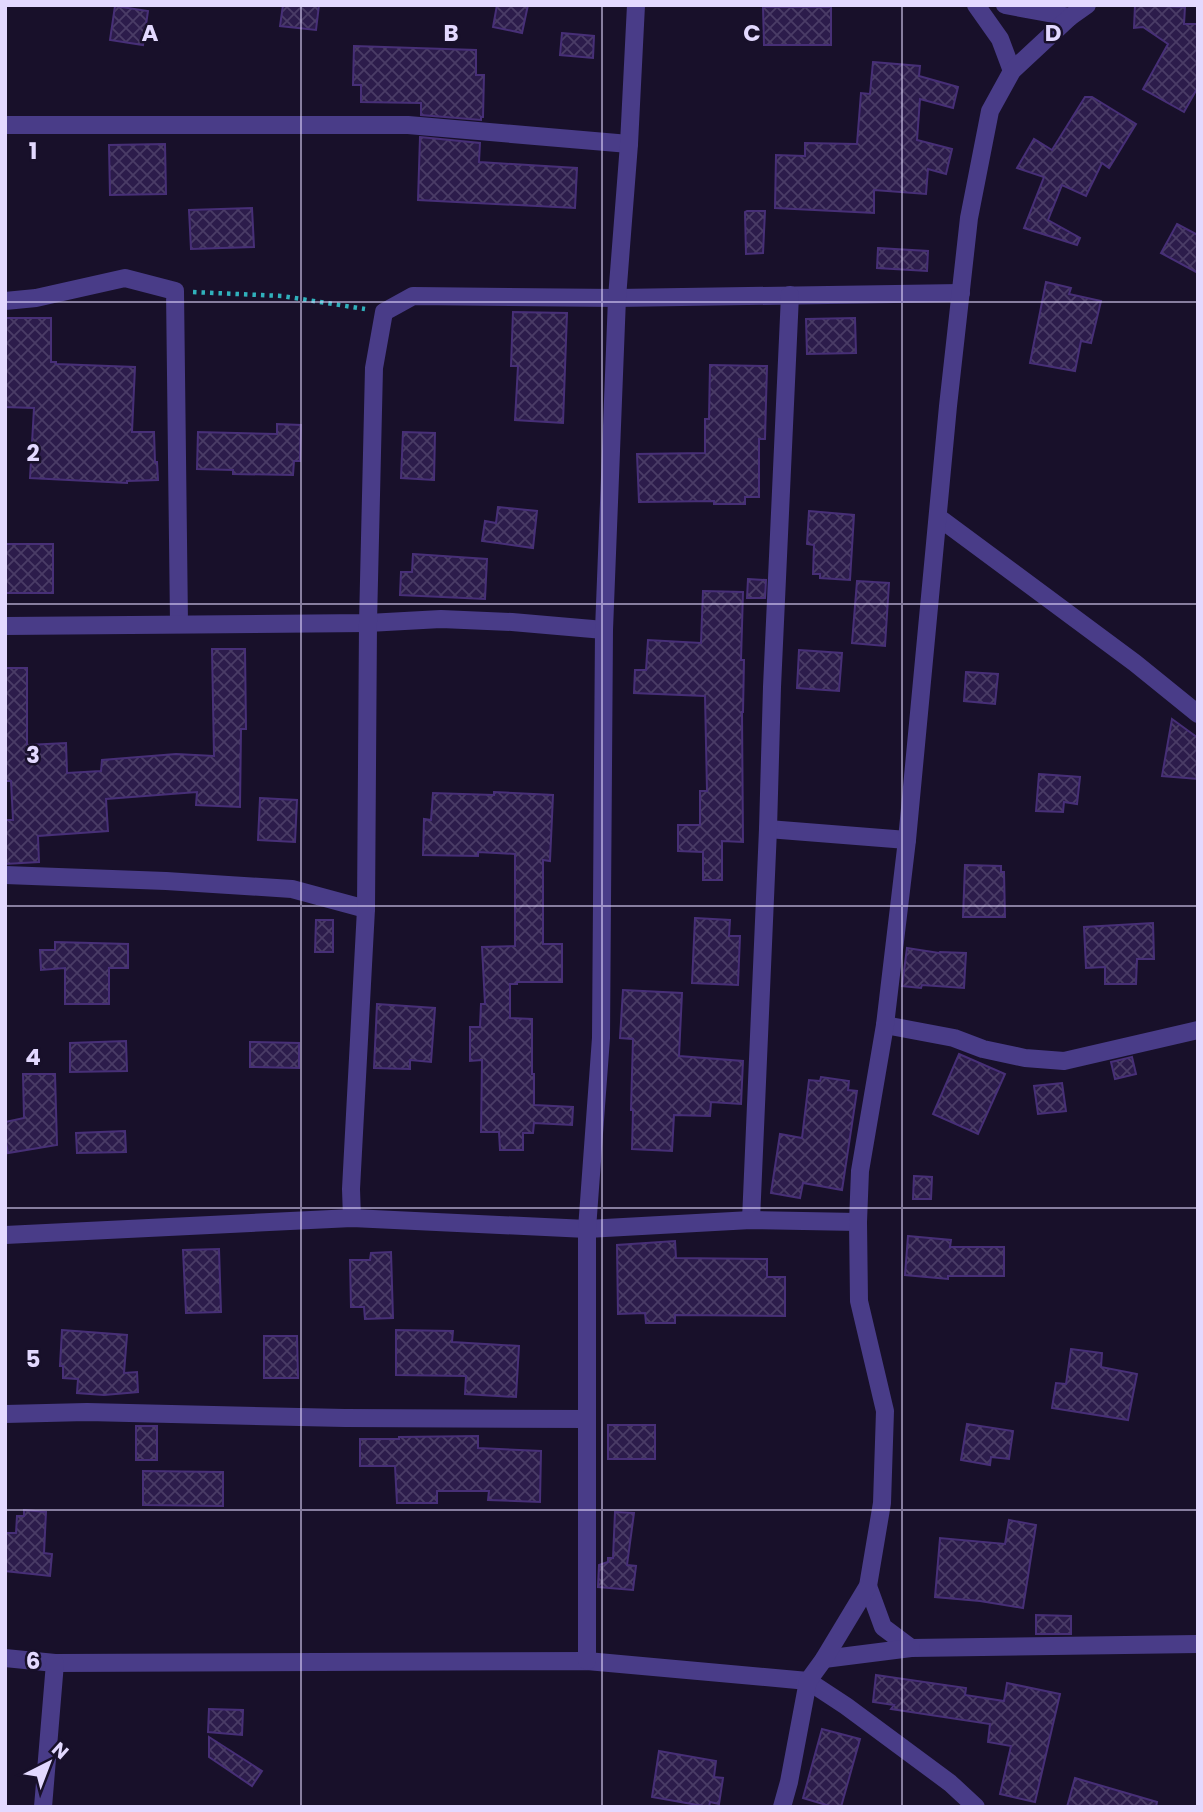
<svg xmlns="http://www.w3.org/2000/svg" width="1203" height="1812" viewBox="0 0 1203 1812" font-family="Poppins,sans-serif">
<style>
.building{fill:url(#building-cross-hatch);stroke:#472f77;stroke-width:2}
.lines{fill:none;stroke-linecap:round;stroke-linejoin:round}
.path{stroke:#30b1bc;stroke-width:4.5;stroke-dasharray:3.5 5;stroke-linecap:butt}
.minor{stroke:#493c88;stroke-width:18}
.grid{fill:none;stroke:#e3d9ff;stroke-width:2;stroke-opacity:0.55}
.grid-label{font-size:23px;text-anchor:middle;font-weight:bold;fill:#e3d9ff;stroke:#18102a;stroke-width:5;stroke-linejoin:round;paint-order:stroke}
</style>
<defs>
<pattern id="building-cross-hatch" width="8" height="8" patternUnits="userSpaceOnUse" patternTransform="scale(1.75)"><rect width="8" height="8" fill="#2c1c4b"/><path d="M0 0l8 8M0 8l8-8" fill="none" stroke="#4a3c66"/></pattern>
</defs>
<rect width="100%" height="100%" fill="#18102a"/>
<g class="building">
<path d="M283,5h36l-3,25 -36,-4z"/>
<path d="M497,5h31l-6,28 -29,-6z"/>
<path d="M1135,5l50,2 -1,17h14v63l-14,25 -41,-23 25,-45 -25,-17 -9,1z"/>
<path d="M115,6l33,5 -5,34 -33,-5z"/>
<path d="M763,7h68v38h-67z"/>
<path d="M562,33l32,3 -1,22 -33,-3z"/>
<path d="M354,46l122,4v25h8l-1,42h-2v3l-60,-5v-12l-60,-1v-17h-8z"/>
<path d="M873,62l47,4 -1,10 39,11 -5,21 -33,-9 -3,41 35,9 -6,25 -18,-5 -2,25 -52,-4v23l-99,-5 1,-53 29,1v-13l52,1 4,-51 9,1z"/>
<path d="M1085,97h7l44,27 -27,44 -7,-5 -16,33 -24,-11 -14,35 32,18 -3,7 -53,-17 20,-51 -27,-9 17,-29 18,11z"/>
<path d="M420,137l60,6 -1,19 98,6 -2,40 -157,-8z"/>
<path d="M165,144l1,50 -56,1 -1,-50z"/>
<path d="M252,208l2,39 -63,2 -2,-39z"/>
<path d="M747,211h18l-2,42 -17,1 -1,-42z"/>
<path d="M1177,224l21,11v38l-37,-20z"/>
<path d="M878,248l50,3 -1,20 -50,-3z"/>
<path d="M1046,282l25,6 -2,6 32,7 -10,42 -10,-2 -6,30 -45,-8z"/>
<path d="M513,312l54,1 -4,110 -48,-3 3,-54h-7z"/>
<path d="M5,318h46v44h5v2l79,3 -3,65h22l1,30h2l1,18 -31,1v2l-97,-5 4,-70 -29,-1z"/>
<path d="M855,318l1,35 -49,1 -1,-35z"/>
<path d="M710,365l57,1 -2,73h-6v58h-14v7h-31v-3l-75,1 -2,-48 68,-1v-34h4z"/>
<path d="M277,424l24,1 -1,36h-6l-1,14 -60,-1v-4l-36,-1 1,-37 79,2z"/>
<path d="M403,432l32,1 -1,47 -33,-2z"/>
<path d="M498,507l39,4 -4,37 -51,-7 3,-20 11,2z"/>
<path d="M809,511l45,4 -4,65 -30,-2v-4h-7l1,-29 -7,-1z"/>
<rect x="5" y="544" width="48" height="49"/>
<path d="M413,554l74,5 -2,40 -85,-4 1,-23h11z"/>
<path d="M748,579l18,1 -1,18h-18z"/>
<path d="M857,581l32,2 -4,63 -33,-3z"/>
<path d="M703,591l40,1 -2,68h3l-1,52h-1l1,130 -21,-1v39h-19v-28l-25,-1v-26h22v-34h7l-2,-95 -71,-3 1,-23h11l2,-30 53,3z"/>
<path d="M212,649h33l1,80h-5l-1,78 -44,-2 1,-13 -91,7 2,32 -70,5 1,26 -34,2v-44h8l-2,-39h-6v-113h22v77l39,-2 1,30 34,-2 1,-11 74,-6 38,2z"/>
<path d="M799,650l43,3 -3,38 -42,-3z"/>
<path d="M966,672l32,2 -3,30 -31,-3z"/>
<path d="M1172,719l26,19v41l-36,-3z"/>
<path d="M1039,774l41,3 -3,27 -13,-2 -1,10 -27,-1z"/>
<path d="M494,792l59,3 -3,66 -7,-1v84h19v38h-45v2h-7v34l22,1v55h2v31l39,2 -1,18 -38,-2 -1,10h-10v17h-23l-1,-18h-18l1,-72 -12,1v-34h10l1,-23h4l-3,-57 33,-1v-92l-37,-2v4l-55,-1 1,-36 7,1 2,-27 61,2z"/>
<path d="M260,798l37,2 -2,42 -37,-2z"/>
<path d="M965,865l36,1v6h3l1,45h-42z"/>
<path d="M695,918l35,2 -1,16h11l-2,49 -46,-2z"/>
<path d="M316,920h17v32h-18z"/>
<path d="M1153,923l1,36h-17l-1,25h-31v-17l-19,1 -2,-41z"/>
<path d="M55,942l73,2v24h-19v36h-44v-36l-24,2 -1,-20h15z"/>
<path d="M907,948l32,5 1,-1 26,1 -2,35 -42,-3 -1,3 -19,-2z"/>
<path d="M623,990l59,3 -3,63 64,5 -2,43 -30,-2 -1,14 -36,-1 -2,36 -40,-2 1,-39h-2l2,-71 -13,-1z"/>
<path d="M377,1004l58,4 -4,54 -21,-2v9l-36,-1z"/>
<path d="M126,1041l1,30 -57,1v-29z"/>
<path d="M250,1042l49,1v25l-49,-1z"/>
<path d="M959,1054l46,20 -27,60 -45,-20z"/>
<path d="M1132,1057l4,17 -21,5 -4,-17z"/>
<path d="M23,1074h32l2,71 -49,8 -3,-16v-15l19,-4z"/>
<path d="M821,1077l28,4 -1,9 9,1 -15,99 -39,-7 -3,15 -29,-5 9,-59 22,4 7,-58 11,1z"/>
<path d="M1062,1083l4,28 -28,3 -4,-28z"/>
<path d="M125,1131l1,21 -49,1 -1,-20z"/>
<path d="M914,1176l18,1 -1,22h-18z"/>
<path d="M908,1236l43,4 -1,7h54v29h-56v3l-43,-4z"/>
<path d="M675,1241l1,17 91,1v18h18v39l-110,-1v8h-29l-1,-10 -27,1 -1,-69z"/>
<path d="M219,1249l2,63 -35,1 -3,-63z"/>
<path d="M391,1252l2,66 -28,1 -1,-12h-13l-1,-47h20l1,-7z"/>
<path d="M62,1330l65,5 -3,38 13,-1 1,20 -34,3 -27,-2 1,-14 -15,-1v-12h-3z"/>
<path d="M396,1330l57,1 -1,11 67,4 -3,51 -51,-3 1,-18 -70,-1z"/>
<path d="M264,1336h33l1,42h-34z"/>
<path d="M1071,1349l31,4 -1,14 36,7 -9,46 -76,-12 4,-25 10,1z"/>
<path d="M967,1424l46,7 -4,28 -18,-2 -1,8 -29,-5z"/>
<rect x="608" y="1425" width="47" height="34"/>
<rect x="136" y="1426" width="21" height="34"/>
<path d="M478,1436v12l63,3 -1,51 -52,-2 1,-9h-52v12h-40l-2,-37h-35v-27h39v-2z"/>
<path d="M143,1471l80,1v34l-80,-1z"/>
<path d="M24,1510l22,2 -2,41 8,1 -2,22 -45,-5v-38h11l1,-17h7z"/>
<path d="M615,1512l19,1 -7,52 9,1 -3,24 -35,-3 1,-22 9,-3v-4h5z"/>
<path d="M1009,1520l27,5 -13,83 -43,-7 -45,-4 5,-59 65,6z"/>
<path d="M1036,1615l35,1v18h-35z"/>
<path d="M876,1675l90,13 -1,7 39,6 3,-18 53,11 -25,108 -35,-8 11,-48 -23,-4 2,-18 -99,-15 3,-4 -21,-3z"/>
<path d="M209,1709l34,1 -1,25 -34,-3z"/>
<path d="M822,1729l38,10 -19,68h-8l-30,-9z"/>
<path d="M209,1737l53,34 -10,15 -43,-29z"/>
<path d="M659,1751l57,10 -2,16 9,1 -4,26 -9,-2 -1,5 -57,-10z"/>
<path d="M1075,1778l82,24 -1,5h-89z"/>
</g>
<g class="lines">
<path class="path" d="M193,292l89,4 83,13"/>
<g class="minor">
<path d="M976,5l24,34 12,32"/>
<path d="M1005,5l65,12"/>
<path d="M5,125h403l221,19"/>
<path d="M5,301l31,-3 89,-20 50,13 4,332"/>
<path d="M938,517l197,146 63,51"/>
<path d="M5,626l363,-3 73,-4 71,3 92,8"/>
<path d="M768,829l139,11"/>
<path d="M5,875l161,6 126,8 74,20"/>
<path d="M885,1025l69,13 29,11 42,9 39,3 134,-31"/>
<path d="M352,1218l-1,-29 15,-280 2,-286 6,-255 10,-56 29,-16 204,2 344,-5"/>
<path d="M751,1220l17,-391 4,-142 18,-392"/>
<path d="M5,1235l347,-17 235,11 164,-9 107,2"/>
<path d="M5,1414l82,-2 258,6 242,1"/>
<path d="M868,1586l15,41 28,21 287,-4"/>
<path d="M5,1658l50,5 532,-2 221,20 38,25 104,77 26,24"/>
<path d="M824,1659l87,-11"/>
<path d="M587,1661v-432l14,-191 3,-408 13,-332 12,-154 7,-139"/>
<path d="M43,1807l12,-144"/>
<path d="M782,1807l7,-25 19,-101 16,-22 44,-73 14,-83 3,-92 -26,-110 -1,-79 2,-51 25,-146 22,-185 41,-434 21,-188 21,-107 22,-40 58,-54 17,-12"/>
</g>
</g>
<path class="grid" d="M301,5v1802M602,5v1802M902,5v1802M5,302h1193M5,604h1193M5,906h1193M5,1208h1193M5,1510h1193"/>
<g class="grid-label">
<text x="150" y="41">A</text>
<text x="451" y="41">B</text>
<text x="752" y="41">C</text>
<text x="1053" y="41">D</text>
<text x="33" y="159">1</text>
<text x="33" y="461">2</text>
<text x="33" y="763">3</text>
<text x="33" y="1065">4</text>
<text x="33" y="1367">5</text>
<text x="33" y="1669">6</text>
</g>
<rect width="1203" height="1812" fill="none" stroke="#e3d9ff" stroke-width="14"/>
<g transform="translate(49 1763) rotate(42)" stroke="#18102a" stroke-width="5" paint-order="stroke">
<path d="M0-5L12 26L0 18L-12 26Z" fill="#e3d9ff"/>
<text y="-10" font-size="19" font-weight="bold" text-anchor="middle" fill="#e3d9ff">N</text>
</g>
</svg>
